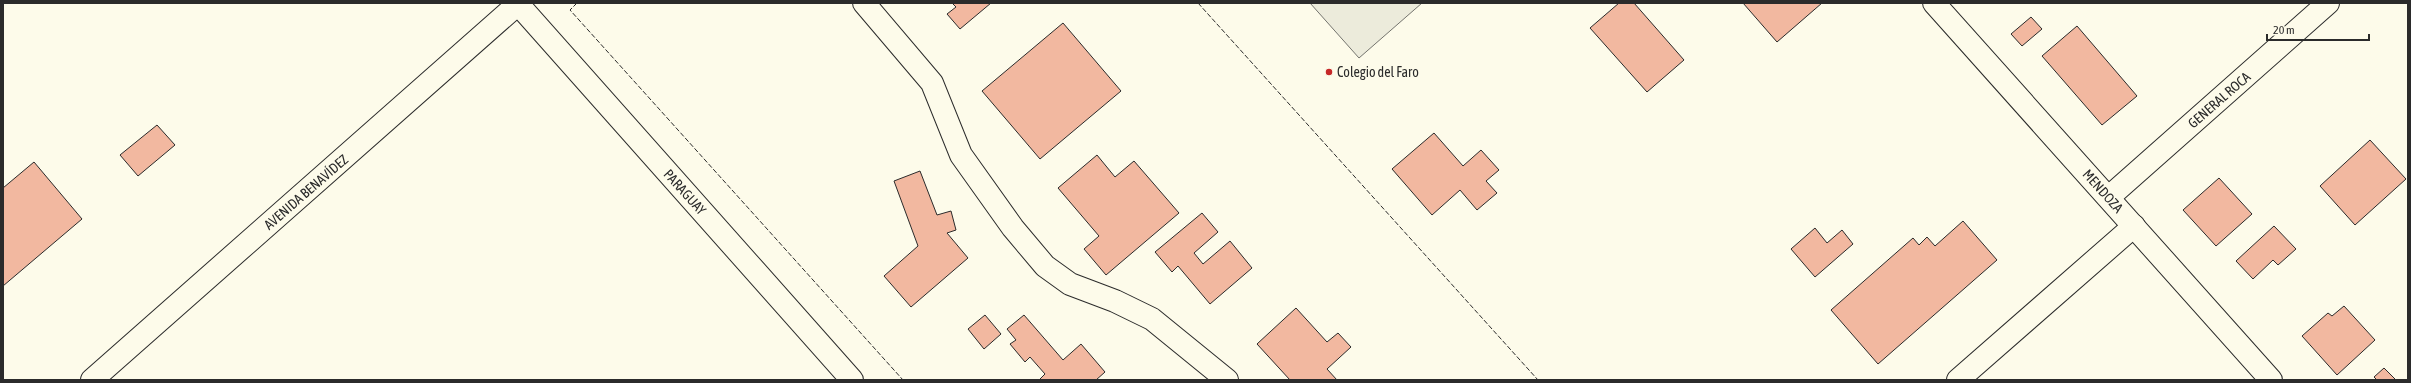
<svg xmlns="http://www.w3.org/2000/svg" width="2411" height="383" viewBox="0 0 2411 383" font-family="'Asap Condensed',sans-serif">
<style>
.green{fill:#ecebdb;stroke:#74746e}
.building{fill:#f2b8a0;stroke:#2b2b2b}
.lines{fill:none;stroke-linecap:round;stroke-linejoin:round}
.minor-casing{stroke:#2b2b2b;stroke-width:24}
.secondary-casing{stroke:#2b2b2b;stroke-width:24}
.minor{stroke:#fdfbea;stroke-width:22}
.secondary{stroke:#fdfbea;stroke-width:22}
.fence{stroke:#2b2b2b;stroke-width:1;stroke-dasharray:5 2;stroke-linecap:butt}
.poi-dot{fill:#c62828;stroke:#fdfbea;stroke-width:1.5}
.labels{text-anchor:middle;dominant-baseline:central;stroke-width:3;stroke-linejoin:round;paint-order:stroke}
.poi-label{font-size:14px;fill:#2b2b2b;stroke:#fdfbea;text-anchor:start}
.street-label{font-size:14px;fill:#2b2b2b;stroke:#fdfbea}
</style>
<rect width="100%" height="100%" fill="#fdfbea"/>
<path class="green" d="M1310,3h112l-63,55z"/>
<g class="building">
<path d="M952,3h39l-31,26 -13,-15 9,-7z"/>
<path d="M1619,3h15l50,57 -37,32 -57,-64z"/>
<path d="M1743,3h79l-45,39z"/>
<path d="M2031,17l11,12 -20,17 -11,-12z"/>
<path d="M1063,23l58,68 -81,68 -58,-68z"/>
<path d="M2077,26l60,70 -35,29 -60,-69z"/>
<path d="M157,125l18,20 -37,31 -18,-21z"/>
<path d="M1434,133l29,33 18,-16 18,20 -13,11 11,12 -20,17 -17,-20 -28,25 -40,-46z"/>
<path d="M2370,140l36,39 -51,46 -35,-39z"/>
<path d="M1097,155l18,22 19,-16 45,52 -73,62 -22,-26 15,-13 -41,-48z"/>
<path d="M34,162l48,57 -79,67v-98z"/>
<path d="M920,171l17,44 14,-4 5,19 -9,3 21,25 -57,49 -27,-31 34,-30 -24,-65z"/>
<path d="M2219,178l33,36 -36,32 -33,-36z"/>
<path d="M1202,213l16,19 -24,21 9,11 27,-23 22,27 -42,36 -32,-38 -6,6 -17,-20z"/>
<path d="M1963,221l34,39 -119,104 -47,-54 82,-72 6,7 8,-8 8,9z"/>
<path d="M2274,226l22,23 -18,16 -5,-5 -20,19 -17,-18z"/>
<path d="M1815,228l12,15 15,-13 11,14 -38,33 -24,-28z"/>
<path d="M2344,306l31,34 -38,35 -35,-39 26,-23 4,3z"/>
<path d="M1296,308l31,34 11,-9 13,14 -24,22 10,11h-47l-33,-36z"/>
<path d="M985,315l16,19 -17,15 -16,-20z"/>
<path d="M1024,315l39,45 18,-16 24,28 -9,8h-57l6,-6 -15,-17 -5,5 -15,-18 6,-4 -9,-11z"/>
<path d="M2384,368l12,12h-19l-3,-3z"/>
</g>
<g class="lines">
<g class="minor-casing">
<g id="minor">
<path d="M864,3l68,80 29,72 52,73 32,38 25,18 45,17 37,18 75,61"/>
<path d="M1934,3l337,377"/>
<path d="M518,4l334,376"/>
<path d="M2109,197l219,-194"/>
<path d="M1958,380l176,-154"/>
</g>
</g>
<g class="secondary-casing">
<path id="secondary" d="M92,380l427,-377"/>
</g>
<use href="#minor" class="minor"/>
<use href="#secondary" class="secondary"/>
<g class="fence">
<path d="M577,3l-7,7 333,370"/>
<path d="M1198,3l340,377"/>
</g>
</g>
<circle class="poi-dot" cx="1329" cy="72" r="4"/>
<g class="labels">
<g class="poi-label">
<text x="1337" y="72">Colegio del Faro</text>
</g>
<g class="street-label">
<text transform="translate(2219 100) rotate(-41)">GENERAL ROCA</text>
<text transform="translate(2103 191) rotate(48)">MENDOZA</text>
<text transform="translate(306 192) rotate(-41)">AVENIDA BENAVÍDEZ</text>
<text transform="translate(685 192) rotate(48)">PARAGUAY</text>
</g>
</g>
<rect width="2411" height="383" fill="none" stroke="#2b2b2b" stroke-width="8"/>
<path d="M2267 34v6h102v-6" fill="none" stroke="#2b2b2b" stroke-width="2"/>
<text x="2273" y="34" font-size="12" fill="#2b2b2b" stroke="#fdfbea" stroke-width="3" paint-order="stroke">20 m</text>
</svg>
